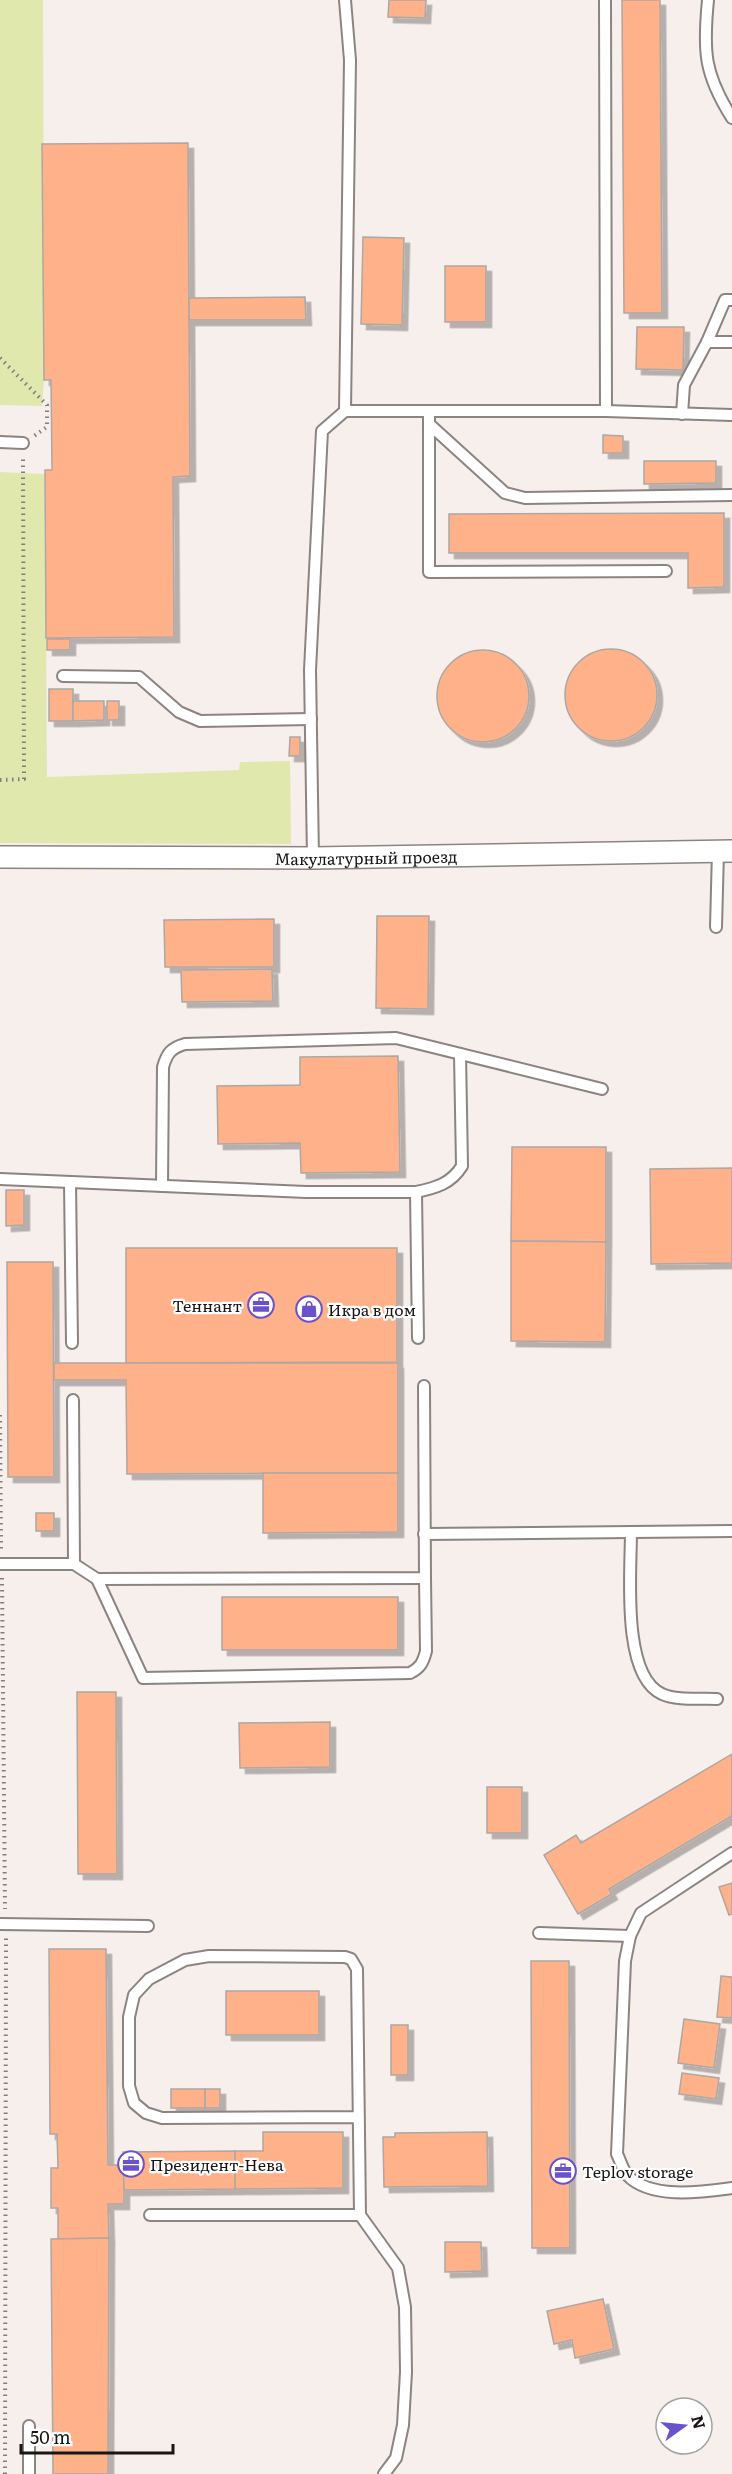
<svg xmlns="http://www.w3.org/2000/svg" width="732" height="2474" viewBox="0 0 732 2474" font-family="Literata,serif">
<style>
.green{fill:#e0e8ae}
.building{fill:#ffb189;stroke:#aea7a3;stroke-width:1.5;filter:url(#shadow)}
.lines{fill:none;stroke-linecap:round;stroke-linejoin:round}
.service-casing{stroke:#8b8481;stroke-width:14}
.minor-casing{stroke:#8b8481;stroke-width:24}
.path{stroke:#837e7c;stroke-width:4;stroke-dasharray:1.5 4.5;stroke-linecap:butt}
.service{stroke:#fff;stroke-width:10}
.minor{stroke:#fff;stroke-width:21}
.labels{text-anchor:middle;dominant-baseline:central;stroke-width:4.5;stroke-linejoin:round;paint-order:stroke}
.street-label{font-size:16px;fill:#191615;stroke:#fff}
.poi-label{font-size:16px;fill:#191615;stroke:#fff;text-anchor:start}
</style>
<defs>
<filter id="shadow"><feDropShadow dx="5.5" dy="5.5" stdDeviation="0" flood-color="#0004"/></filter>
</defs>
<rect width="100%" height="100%" fill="#f7efec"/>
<g class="green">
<path d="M0,0h43l1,380 -2,26 -42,-1z"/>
<path d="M0,472l45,2 2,303 192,-7 1,-8 50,-1 1,83 -291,-1z"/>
</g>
<g class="building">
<path d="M389,0h37l-1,18 -37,-1z"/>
<path d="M622,0h38l2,313h-38z"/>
<path d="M188,143l2,333 -17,1 1,160 -128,1 -1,-168h7l-1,-90h-7l-2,-236z"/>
<path d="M363,237l41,1 -2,87 -41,-1z"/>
<rect x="445" y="266" width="41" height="56"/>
<path d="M305,297l1,23h-117v-22z"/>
<path d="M637,327h47l-1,43 -47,-1z"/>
<path d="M603,435l20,1v17h-20z"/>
<path d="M644,461h72v22l-72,1z"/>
<path d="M724,513v74l-36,1v-35h-239v-39z"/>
<rect x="47" y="639" width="23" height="11"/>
<circle cx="611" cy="695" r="46"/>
<circle cx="483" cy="696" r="46"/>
<rect x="49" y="689" width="24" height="32"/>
<path d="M73,701h31v19l-31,1z"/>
<rect x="107" y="701" width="12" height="19"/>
<path d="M290,737h10v19h-11z"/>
<path d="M377,916h52l-1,93 -52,-1z"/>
<path d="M274,919v48h-109l-1,-47z"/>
<path d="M272,969l1,32 -91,1 -1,-32z"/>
<path d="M398,1056l2,116 -99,1 -1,-30 -82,1 -1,-58 83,-1v-28z"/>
<path d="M512,1147h94v95l-95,-1z"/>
<path d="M732,1168v95l-81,1 -1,-95z"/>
<path d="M6,1190h18v35l-18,1z"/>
<path d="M511,1241l95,1 -1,100 -94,-1z"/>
<path d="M126,1248h271v114l-271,1z"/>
<path d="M7,1262h46l1,215h-46z"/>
<path d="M54,1363h344v110l-271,1 -1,-94h-72z"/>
<path d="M263,1473h135v59l-135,1z"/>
<rect x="36" y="1513" width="18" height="18"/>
<rect x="222" y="1597" width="176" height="53"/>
<path d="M77,1692h39l1,182h-39z"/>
<path d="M330,1722v45l-90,1 -1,-45z"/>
<path d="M732,1754v62l-123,73 3,5 -34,20 -34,-59 32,-20 5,8z"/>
<rect x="487" y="1787" width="35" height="46"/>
<path d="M732,1883v31l-3,1 -10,-28z"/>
<path d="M49,1949h57l2,216h16v39h-16l1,34 -51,1v-31h-7v-40h7l-1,-34h-7z"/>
<path d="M531,1961h38l1,287h-38z"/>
<path d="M721,1976l11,1v41l-15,-1z"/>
<rect x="226" y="1991" width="93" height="44"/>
<path d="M684,2019l36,5 -6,44 -36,-5z"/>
<rect x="391" y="2025" width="17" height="50"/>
<path d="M682,2073l37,5 -3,21 -37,-5z"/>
<rect x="171" y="2089" width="34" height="19"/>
<rect x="205" y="2089" width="15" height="19"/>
<path d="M263,2132h80v56l-108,1v-38h28z"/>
<path d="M487,2132l1,54 -104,1 -1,-50h12v-4z"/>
<path d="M235,2151v38l-111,1 -1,-38z"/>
<path d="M109,2238l-1,236h-55l-2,-235z"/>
<path d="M445,2242h36l1,29 -37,1z"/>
<path d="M603,2299l11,50 -39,9 -3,-18 -18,4 -7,-33z"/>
</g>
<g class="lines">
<g class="service-casing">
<g id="service">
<path d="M605,0l1,411"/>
<path d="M708,0c-5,51 -4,74 24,118"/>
<path d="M707,342h25"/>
<path d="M345,411l5,-351 -5,-60"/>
<path d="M429,411v161l237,-1"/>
<path d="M682,414l2,-29 23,-43 18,-42h7"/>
<path d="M429,424l76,69 20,5 207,-3"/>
<path d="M0,442l23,1"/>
<path d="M63,676l76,1 40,35 21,9 111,-2"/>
<path d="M313,858l-3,-188 12,-239 23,-20h261l126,4"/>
<path d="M716,927l2,-76"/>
<path d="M0,1179l306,13h110l2,146"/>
<path d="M70,1182l2,161"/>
<path d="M162,1186l1,-119c4,-14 8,-19 22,-23l211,-6 206,51"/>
<path d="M416,1192c19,-4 35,-8 46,-26l-2,-112"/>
<path d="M631,1532c0,39 -10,144 31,162 15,7 39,4 55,5"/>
<path d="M424,1534l308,-3"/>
<path d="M0,1564h74l-1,-164"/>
<path d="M74,1564l23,15 328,-1 -1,-192"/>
<path d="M97,1579l46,99 267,-5c10,-5 13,-10 16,-22l-1,-73"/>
<path d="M732,1853l-91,60 -11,23 -5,25 -8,193c3,6 6,16 10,21 24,25 75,17 105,13"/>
<path d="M0,1924l148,2"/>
<path d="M539,1933l91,3"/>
<path d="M359,2117l-197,1 -16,-5 -12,-10 -5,-17v-69l5,-22 15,-16 36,-19 24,-4 136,1 6,2 6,10 3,246"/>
<path d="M150,2215h210l38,53 7,39 1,65 -3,53 -7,33 -12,16"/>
<path d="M29,2474v-48"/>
</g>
</g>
<g class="minor-casing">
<g id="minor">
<path id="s1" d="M0,857l313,1 419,-7"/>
</g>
</g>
<g class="path">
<path d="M0,358l47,47v22l-13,9"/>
<path d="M0,780l24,-1 -1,-324"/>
<path d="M0,1415l1,134"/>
<path d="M2,1578l3,331"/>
<path d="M5,2474l1,-536"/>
</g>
<use href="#service" class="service"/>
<use href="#minor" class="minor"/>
</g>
<defs>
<g id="office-ring" transform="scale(1.35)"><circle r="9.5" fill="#fff" stroke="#6a52cc" stroke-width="1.5"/><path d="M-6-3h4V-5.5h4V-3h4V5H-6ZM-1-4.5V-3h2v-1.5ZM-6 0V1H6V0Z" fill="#6a52cc"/></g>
<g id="shop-ring" transform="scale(1.35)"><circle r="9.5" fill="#fff" stroke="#6a52cc" stroke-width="1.5"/><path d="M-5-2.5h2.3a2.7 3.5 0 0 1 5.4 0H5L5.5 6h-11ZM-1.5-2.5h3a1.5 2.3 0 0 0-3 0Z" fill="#6a52cc"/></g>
</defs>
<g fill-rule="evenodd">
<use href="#office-ring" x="261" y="1305"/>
<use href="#shop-ring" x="309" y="1309"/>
<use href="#office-ring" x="131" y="2164"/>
<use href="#office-ring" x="563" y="2171"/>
</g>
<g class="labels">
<g class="street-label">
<text stroke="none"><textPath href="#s1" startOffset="366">Макулатурный проезд</textPath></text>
</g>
<g class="poi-label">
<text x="242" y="1305" text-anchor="end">Теннант</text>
<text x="328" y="1309">Икра в дом</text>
<text x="150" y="2164">Президент-Нева</text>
<text x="582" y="2171">Teplov storage</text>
</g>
</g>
<g transform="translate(684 2426) rotate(75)"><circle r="28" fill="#ffffff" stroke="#a3a2a1" stroke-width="1.5"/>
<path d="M0-4.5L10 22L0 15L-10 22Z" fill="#6a52cc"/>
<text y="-9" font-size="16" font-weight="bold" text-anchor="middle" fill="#191615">N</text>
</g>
<path d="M21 2444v9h152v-9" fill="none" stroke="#191615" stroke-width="3"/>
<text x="30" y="2444" font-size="18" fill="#191615" stroke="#ffffff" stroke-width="4.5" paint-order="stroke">50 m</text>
</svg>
